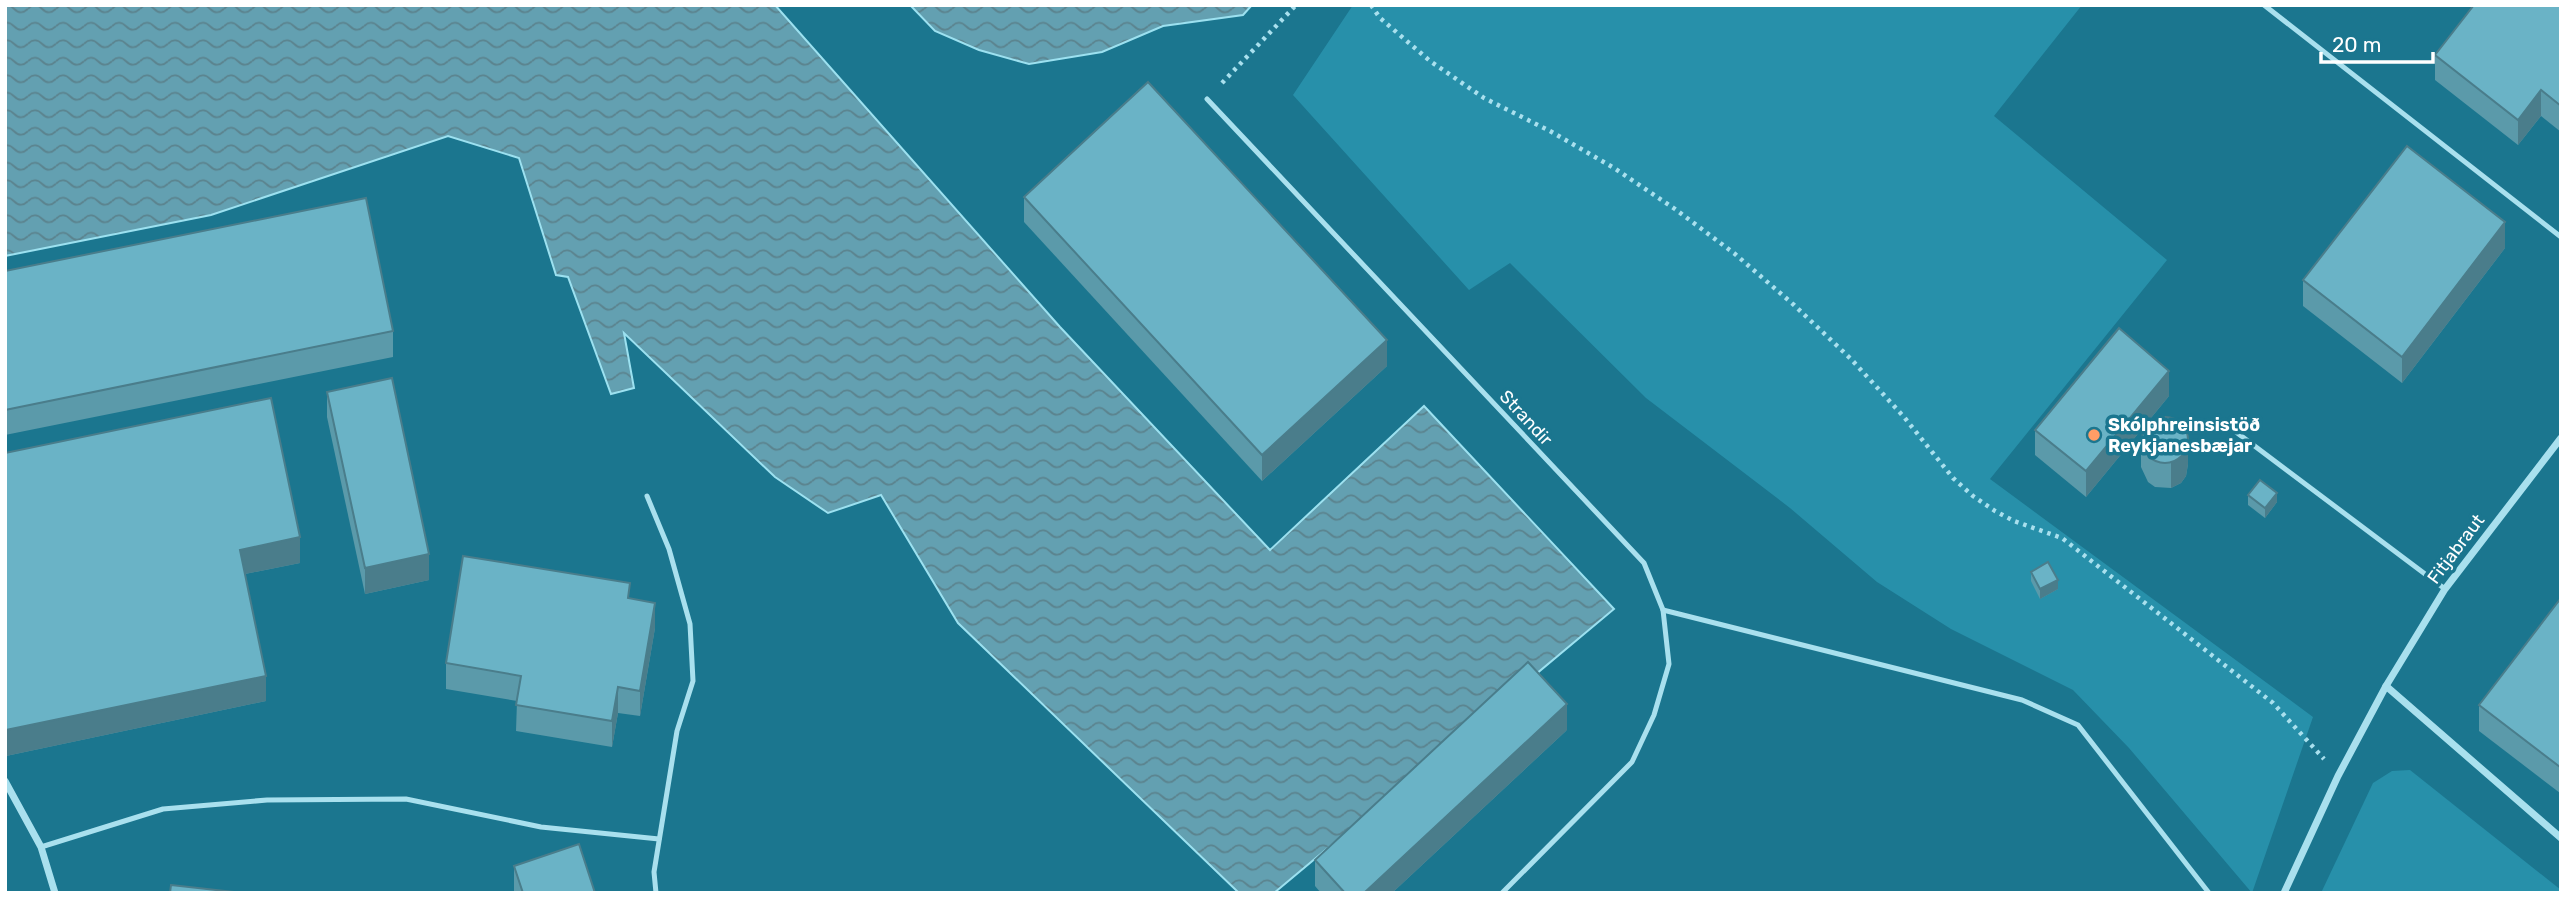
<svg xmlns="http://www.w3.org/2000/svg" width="2566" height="898" viewBox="0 0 2566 898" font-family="Rubik,sans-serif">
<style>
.grass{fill:#2790aa}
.water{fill:url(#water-waves);stroke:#9ce1f0;stroke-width:2}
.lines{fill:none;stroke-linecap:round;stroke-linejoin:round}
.path{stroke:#a9e0ee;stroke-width:4.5;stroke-dasharray:3.5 5;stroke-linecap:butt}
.service{stroke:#a9e0ee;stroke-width:5}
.minor{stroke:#a9e0ee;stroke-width:7}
.wall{fill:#5b9aaa}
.shaded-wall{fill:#4a7d8b}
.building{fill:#6ab3c6;stroke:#4a7d8b;stroke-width:2}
.poi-dot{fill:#ff9d66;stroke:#1b768f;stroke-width:2.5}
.labels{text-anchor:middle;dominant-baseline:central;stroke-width:7;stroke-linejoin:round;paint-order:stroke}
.street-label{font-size:18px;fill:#fff;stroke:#1b768f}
.poi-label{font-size:18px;font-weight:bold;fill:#fff;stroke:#1b768f;text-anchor:start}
</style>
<defs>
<pattern id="water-waves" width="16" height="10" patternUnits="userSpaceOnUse" patternTransform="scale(1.75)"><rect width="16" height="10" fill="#63a0b1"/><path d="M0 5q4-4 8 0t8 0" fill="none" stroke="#5b838e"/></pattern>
</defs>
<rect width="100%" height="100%" fill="#1b768f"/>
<g class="grass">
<path d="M1353,5h729l-88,111 173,144 -177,219 323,238 -61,176 -123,-145 -56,-58 -122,-61 -74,-47 -87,-74 -144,-110 -136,-135 -41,27 -176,-195z"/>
<path d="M2410,770l151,120v3h-240l52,-110 19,-12z"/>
</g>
<g class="water">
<path d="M5,5h770l285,322 210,223 154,-144 190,203 -340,284h-35l-281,-270 -77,-128 -53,18 -53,-36 -151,-144 10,55 -23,6 -43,-117 -12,-2 -37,-117 -71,-22 -237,79 -206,41z"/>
<path d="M910,5h342l-9,10 -80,11 -61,26 -73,12 -50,-14 -44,-19z"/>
</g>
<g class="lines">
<g class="path">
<path d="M1371,5l9,13 50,43 54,37 66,33 64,37 61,41 60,45 59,51 57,54 53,58 49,61 20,18 22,15 19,10 48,17 211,165 51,56"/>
<path d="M1222,83l74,-78"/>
</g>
<g class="service">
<path d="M2264,5l297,232"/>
<path d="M1207,99l437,464 19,47 6,54 -15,51 -22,47 -130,131"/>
<path d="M2236,432l209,157"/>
<path d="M647,496l22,53 21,75 3,57 -16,50 -23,141 2,21"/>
<path d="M1663,610l359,90 56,25 131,168"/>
<path d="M41,847l122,-38 104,-9 139,-1 135,28 118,12"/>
</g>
<g class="minor">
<path d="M2386,686l175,152"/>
<path d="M5,781l36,66 14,46"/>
<path d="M2284,893l54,-117 48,-90 59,-97 116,-151"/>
</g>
</g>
<g class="wall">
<path d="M2561,5v127l-20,-16 -23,29 -83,-65v-25z"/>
<path d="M1024,197l363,169 -125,115 -238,-259z"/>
<path d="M2505,248l-103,135 -99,-77v-26z"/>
<path d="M5,271l388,60v26l-388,78z"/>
<path d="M327,392l102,188 -64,14 -38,-177z"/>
<path d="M2169,396l-83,101 -51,-42v-25z"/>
<path d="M2141,442l47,22 -2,12 -5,7 -10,5 -16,-1 -7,-5 -7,-15z"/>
<path d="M5,453l295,110 -55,11 21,127 -260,55 -1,-6z"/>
<path d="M2248,495l29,7 -12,16 -17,-13z"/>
<path d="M2031,572l27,17 -18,10 -9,-18z"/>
<path d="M2561,598v195h-1l-81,-62v-26z"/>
<path d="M630,599l25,29 -15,88 -22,-3 -6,34 -96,-16 1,-30 -71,-12v-26z"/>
<path d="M1567,730l-175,163h-71l-6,-7v-26z"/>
<path d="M514,866l81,27h-81z"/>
</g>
<g class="shaded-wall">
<path d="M2541,90v26l-23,29v-25z"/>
<path d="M2505,222v26l-103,135v-26z"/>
<path d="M1387,340v26l-125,115v-26z"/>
<path d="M2169,371v25l-83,101v-26z"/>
<path d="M2188,438v26l-2,12 -5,7 -10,5v-25z"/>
<path d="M2277,493v9l-12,16v-10z"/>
<path d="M300,537v26l-60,12v-25z"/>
<path d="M429,554v26l-64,14v-26z"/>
<path d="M2058,580v9l-18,10v-10z"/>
<path d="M655,603v25l-15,88v-25z"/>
<path d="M266,676v25l-260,55v-26z"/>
<path d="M618,687v26l-6,34v-26z"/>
<path d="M1567,704v26l-175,163h-28z"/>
</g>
<g class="building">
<path d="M2474,5h87v101l-20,-16 -23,30 -83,-65z"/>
<path d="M1148,82l239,258 -125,115 -238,-258z"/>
<path d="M2407,146l98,76 -103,135 -99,-77z"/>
<path d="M366,198l27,133 -388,79v-139z"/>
<path d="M2119,328l50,43 -83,100 -51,-41z"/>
<path d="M392,378l37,176 -64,14 -38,-176z"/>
<path d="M271,398l29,139 -60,13 26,126 -260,54 -1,-5v-272z"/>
<circle cx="2165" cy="440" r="23"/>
<path d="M2260,480l17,13 -12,15 -17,-13z"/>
<path d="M463,556l167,27 -2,15 27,5 -15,88 -22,-4 -6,34 -96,-16 5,-29 -75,-13z"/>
<path d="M2048,562l10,18 -18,9 -9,-17z"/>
<path d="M2561,598v169h-1l-81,-62z"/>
<path d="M1528,662l39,42 -203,189h-19l-30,-33z"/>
<path d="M579,844l16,49h-72l-9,-27z"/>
<path d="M171,885l72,8h-73z"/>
</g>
<circle class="poi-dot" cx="2094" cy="435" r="7"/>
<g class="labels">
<g class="street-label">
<text transform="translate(1526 418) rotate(47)">Strandir</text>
<text transform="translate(2456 549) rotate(-53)">Fitjabraut</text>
</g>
<g class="poi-label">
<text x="2108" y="425">Skólphreinsistöð<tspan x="2108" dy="21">Reykjanesbæjar</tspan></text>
</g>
</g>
<rect width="2566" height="898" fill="none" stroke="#ffffff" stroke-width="14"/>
<path d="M2321 52v10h112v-10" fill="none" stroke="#ffffff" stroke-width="3.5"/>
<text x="2332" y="52" font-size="21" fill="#ffffff" stroke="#1b768f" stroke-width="5" paint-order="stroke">20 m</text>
</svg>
